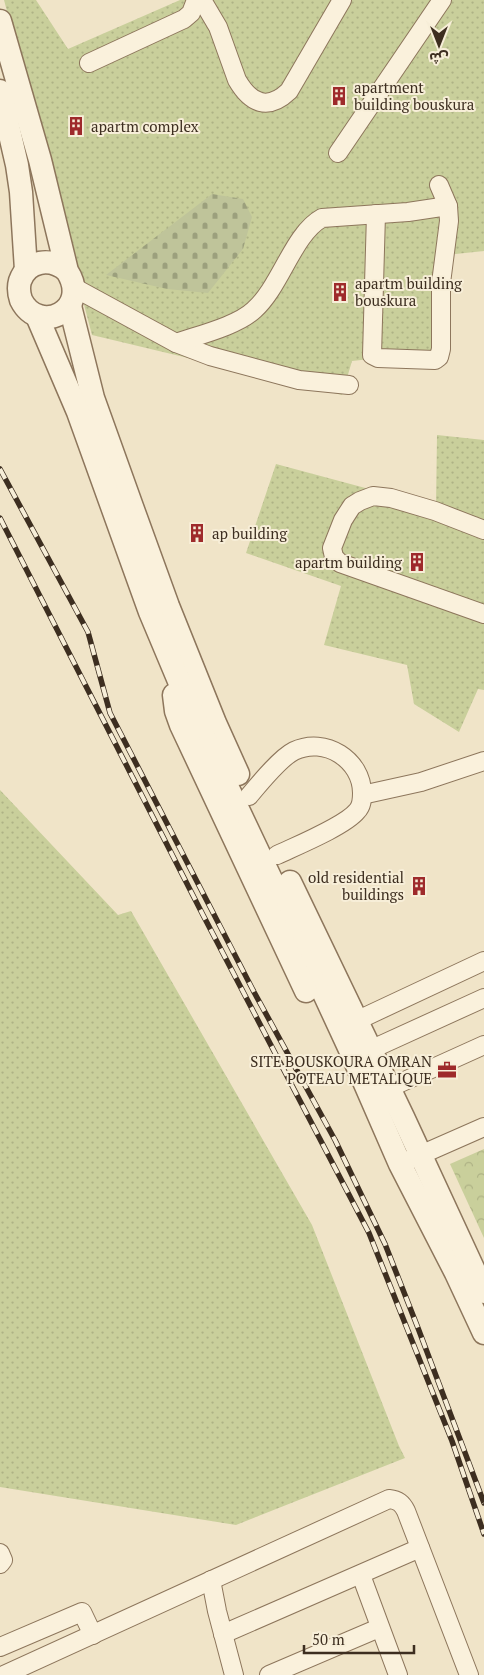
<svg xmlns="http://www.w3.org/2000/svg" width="484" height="1675" viewBox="0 0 484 1675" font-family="'PT Serif','Noto Sans Arabic',serif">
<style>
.grass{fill:url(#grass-dots)}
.cemetery{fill:url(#cemetery-stones)}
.park{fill:url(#park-crowns)}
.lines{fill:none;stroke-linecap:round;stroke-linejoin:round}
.minor-casing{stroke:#8d765c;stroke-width:20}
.tertiary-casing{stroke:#8d765c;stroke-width:25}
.minor{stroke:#faf1dc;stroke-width:18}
.tertiary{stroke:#faf1dc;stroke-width:22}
.rail-casing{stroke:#3d2e20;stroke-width:5.5}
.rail{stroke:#f7eed8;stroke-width:4;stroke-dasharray:11;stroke-linecap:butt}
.labels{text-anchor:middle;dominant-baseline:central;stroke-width:4;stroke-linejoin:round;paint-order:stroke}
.poi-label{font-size:15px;fill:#3d2e20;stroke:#f7eed8;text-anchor:start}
</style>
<defs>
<pattern id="grass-dots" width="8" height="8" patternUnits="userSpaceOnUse" patternTransform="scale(1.25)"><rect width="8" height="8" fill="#c9cf9b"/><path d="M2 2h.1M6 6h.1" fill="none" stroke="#aeb285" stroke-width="1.8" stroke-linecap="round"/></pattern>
<pattern id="cemetery-stones" width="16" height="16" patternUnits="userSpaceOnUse" patternTransform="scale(1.25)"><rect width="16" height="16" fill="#bfc49a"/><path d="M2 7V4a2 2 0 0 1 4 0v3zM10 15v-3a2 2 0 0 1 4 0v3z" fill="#9ca07d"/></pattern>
<pattern id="park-crowns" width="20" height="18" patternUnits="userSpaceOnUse" patternTransform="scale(1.25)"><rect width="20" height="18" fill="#c9cf9b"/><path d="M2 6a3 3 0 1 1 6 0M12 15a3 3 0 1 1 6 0" fill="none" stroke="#aeb285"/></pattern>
</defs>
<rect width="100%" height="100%" fill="#f0e4c8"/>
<g class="grass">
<path d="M4,0h32l32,49 112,-49h304v251l-38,4 -3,96 -91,10 -10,34 -250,-60z"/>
<path d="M437,435l47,5v250l-6,-1 -19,43 -45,-28 -7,-39 -83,-20 17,-59 -95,-33 30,-89 160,43z"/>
<path d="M0,790l118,125 13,-4 181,314 87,221 6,12 -169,67 -236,-38z"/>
</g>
<path class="cemetery" d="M212,194l31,5 9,18 -9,32 -35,44 -41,-4 -61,-14z"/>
<path class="park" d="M484,1149v89l-34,-74z"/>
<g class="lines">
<g class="minor-casing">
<g id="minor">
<path d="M202,0l16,27 19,53c14,24 31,31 52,11l53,-91"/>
<path d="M89,63l95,-44 7,-6 5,-13"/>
<path d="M338,153l104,-153"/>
<path d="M376,214l-4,141 6,3 57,2 4,-3 2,-8v-66l8,-62 -1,-15 -9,-21"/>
<path d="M75,288l101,55 34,13 89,24 50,5"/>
<path d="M176,343c23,-8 61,-17 78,-33 27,-24 39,-76 68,-92l86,-6 40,-6"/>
<path d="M484,530l-49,-19 -44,-13 -18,-2 -13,5 -8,5 -9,14 -11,28 2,9 6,6 144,51"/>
<path d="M362,795l59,-13 63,-21"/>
<path d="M249,796c10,-12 31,-38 45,-45 31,-15 68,9 68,42 0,7 0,13 -5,18 -12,15 -61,35 -80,44"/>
<path d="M356,1021l128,-60"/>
<path d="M370,1050l114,-52"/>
<path d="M389,1088l95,-43"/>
<path d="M409,1160l75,-33"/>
<path d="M0,1553l3,7 -3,4"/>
<path d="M361,1575l37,100"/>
<path d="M211,1580l6,31 17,64"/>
<path d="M223,1634l197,-86"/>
<path d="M0,1647l82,-35 11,23"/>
<path d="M4,1675l385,-176c9,1 13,4 17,12l63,164"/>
<path d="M269,1675l110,-47"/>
</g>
</g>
<g class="tertiary-casing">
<g id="tertiary">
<path d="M0,21l40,139 27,111c25,39 -28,65 -46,29 -2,-6 -3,-12 -1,-19 7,-21 31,-24 47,-10"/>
<path d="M0,91l17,74 4,27 5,78"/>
<path d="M70,306l23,92 38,106 37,102 47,117 23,51"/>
<path d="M37,316l41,96 72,200 42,100 86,182 74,160 48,110 56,109 28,60"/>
<path d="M174,695l2,16 5,14 125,266"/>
<path d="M290,882l113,235 81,175"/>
</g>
</g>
<use href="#minor" class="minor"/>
<use href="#tertiary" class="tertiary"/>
<g class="rail-casing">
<g id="rail">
<path d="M0,469l88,163 22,81 144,279 81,148 50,104 33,84 66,175"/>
<path d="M0,518l203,397 166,318 83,208 32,93"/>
</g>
</g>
<use href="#rail" class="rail"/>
</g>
<defs>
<g id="building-bare" transform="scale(1.5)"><path d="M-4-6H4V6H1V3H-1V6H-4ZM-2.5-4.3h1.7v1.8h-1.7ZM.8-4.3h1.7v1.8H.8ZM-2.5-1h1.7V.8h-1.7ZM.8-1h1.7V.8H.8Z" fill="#9e2a2b" stroke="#f7eed8" stroke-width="2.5" paint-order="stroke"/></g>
<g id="office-bare" transform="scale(1.5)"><path d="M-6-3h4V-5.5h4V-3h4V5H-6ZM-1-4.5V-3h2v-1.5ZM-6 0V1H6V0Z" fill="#9e2a2b" stroke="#f7eed8" stroke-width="2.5" paint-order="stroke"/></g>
</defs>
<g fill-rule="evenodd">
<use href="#building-bare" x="339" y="96"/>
<use href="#building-bare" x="76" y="126"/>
<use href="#building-bare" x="340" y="292"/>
<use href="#building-bare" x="197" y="533"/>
<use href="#building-bare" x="417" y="562"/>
<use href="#building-bare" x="419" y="886"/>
<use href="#office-bare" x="447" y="1070"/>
</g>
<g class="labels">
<g class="poi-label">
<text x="354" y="87">apartment<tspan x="354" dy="17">building bouskura</tspan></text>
<text x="91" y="126">apartm complex</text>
<text x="355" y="283">apartm building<tspan x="355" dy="17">bouskura</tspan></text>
<text x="212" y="533">ap building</text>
<text x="402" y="562" text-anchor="end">apartm building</text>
<text x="404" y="877" text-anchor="end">old residential<tspan x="404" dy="17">buildings</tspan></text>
<text x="432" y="1061" text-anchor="end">SITE BOUSKOURA OMRAN<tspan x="432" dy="17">POTEAU METALIQUE</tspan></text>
</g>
</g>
<g transform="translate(439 45) rotate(180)" stroke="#f7eed8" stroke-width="4" paint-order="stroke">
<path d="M0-4L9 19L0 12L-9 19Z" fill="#3d2e20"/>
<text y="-8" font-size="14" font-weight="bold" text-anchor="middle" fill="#3d2e20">ش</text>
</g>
<path d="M304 1645v8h110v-8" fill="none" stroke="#3d2e20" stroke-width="2.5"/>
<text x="312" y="1645" font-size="15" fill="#3d2e20" stroke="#f7eed8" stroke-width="4" paint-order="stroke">50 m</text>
</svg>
